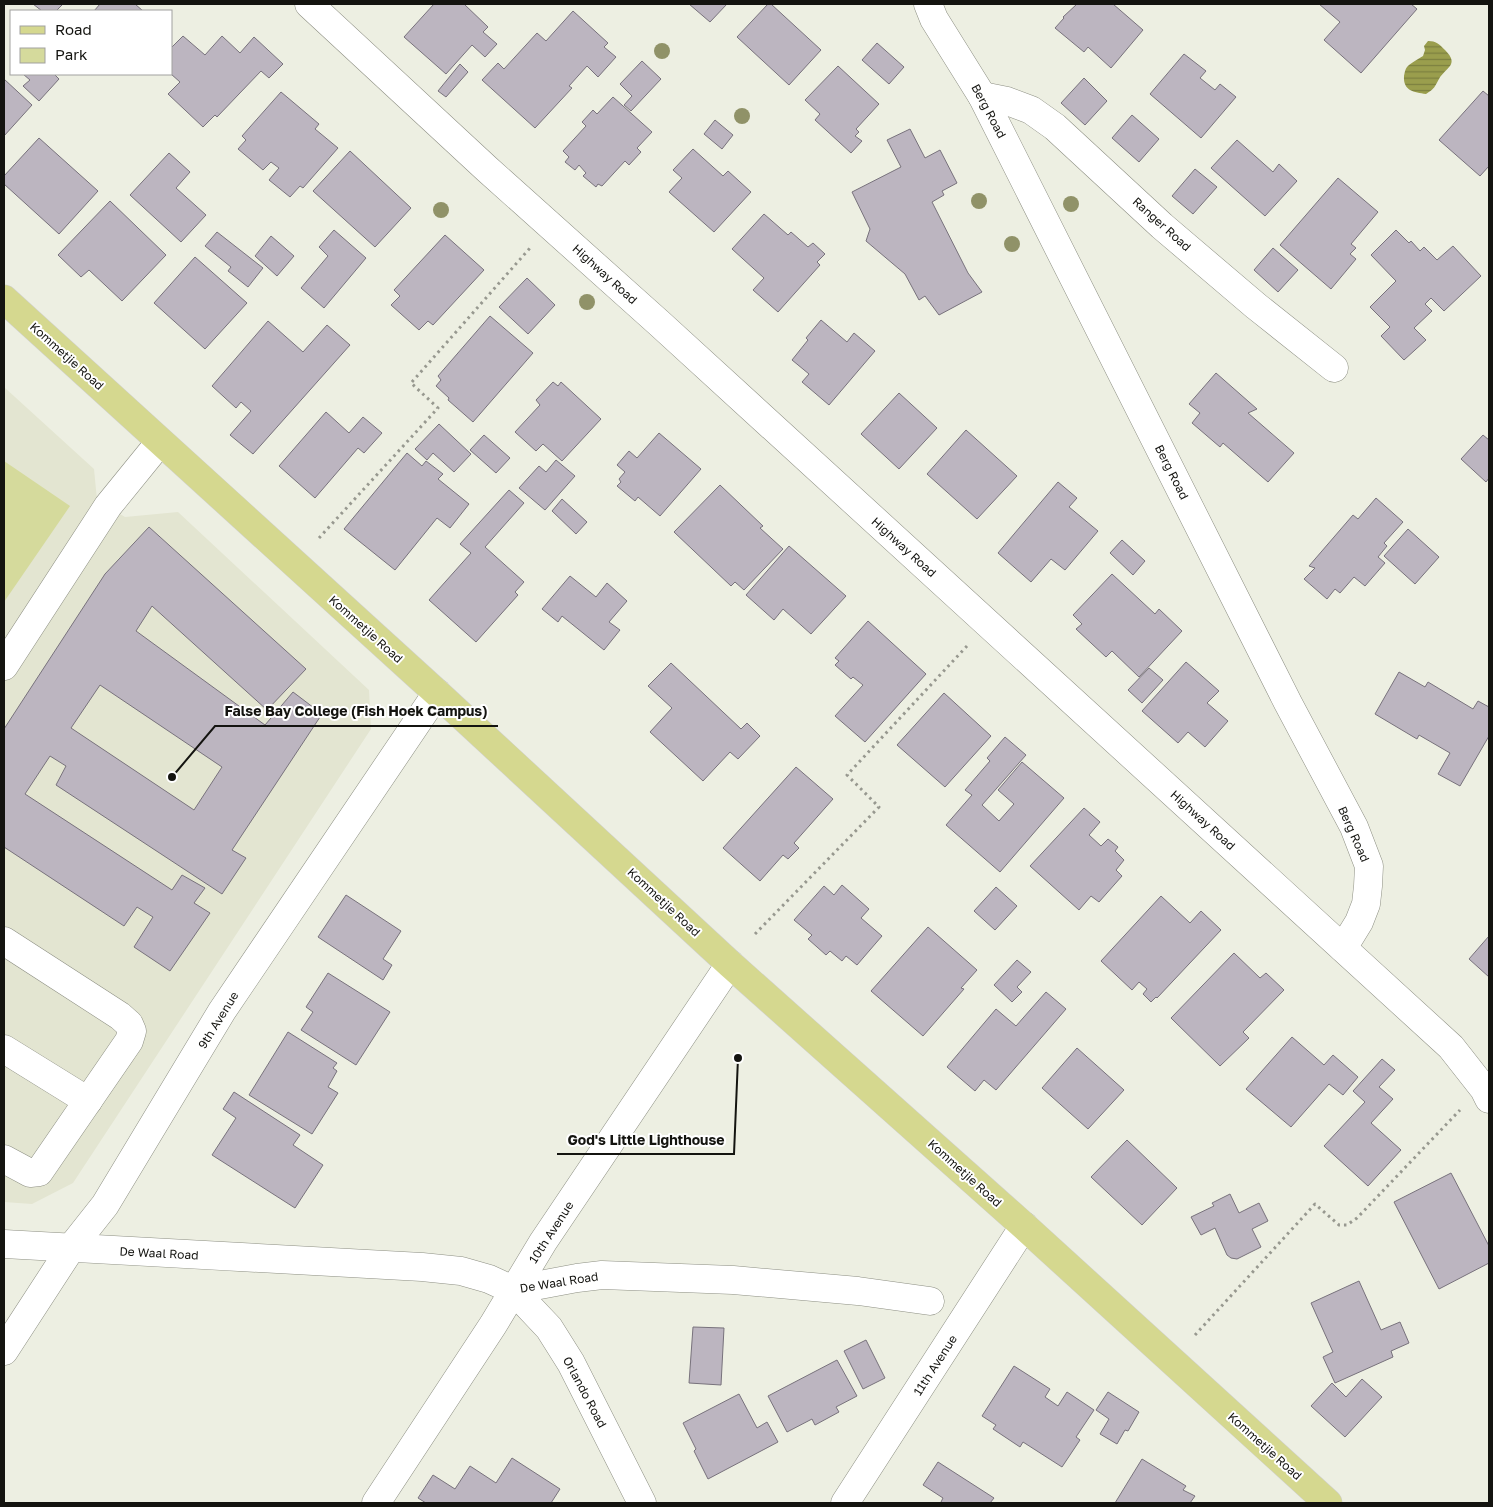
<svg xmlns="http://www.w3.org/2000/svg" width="1493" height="1507" viewBox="0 0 1493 1507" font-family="'Golos Text',sans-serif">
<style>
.built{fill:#e3e5d1}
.green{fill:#d5da9c}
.water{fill:url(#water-rules)}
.building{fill:#bcb5c0;stroke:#78727c;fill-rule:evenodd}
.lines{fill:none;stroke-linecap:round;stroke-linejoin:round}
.minor-casing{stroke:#8d8f83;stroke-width:29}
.major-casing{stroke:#d0d0cf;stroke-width:29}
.path{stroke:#97988f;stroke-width:3;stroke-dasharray:2.5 4;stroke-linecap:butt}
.minor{stroke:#fff;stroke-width:28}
.major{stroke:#d5d88f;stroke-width:28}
.tree{fill:#909268}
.labels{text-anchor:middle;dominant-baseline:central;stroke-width:4;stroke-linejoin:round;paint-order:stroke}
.street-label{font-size:12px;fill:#141410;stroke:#fff}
.leader{fill:none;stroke:#141410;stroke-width:2}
.callout-dot{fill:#141410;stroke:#fff;stroke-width:2}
.callout-label{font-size:14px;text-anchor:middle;font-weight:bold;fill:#141410;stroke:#fff;stroke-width:4;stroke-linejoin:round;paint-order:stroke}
</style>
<defs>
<pattern id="water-rules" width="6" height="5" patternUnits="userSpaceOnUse" patternTransform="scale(1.25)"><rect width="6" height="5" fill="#9a9e4d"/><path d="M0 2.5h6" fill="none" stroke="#7c803f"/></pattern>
</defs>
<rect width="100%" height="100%" fill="#edefe2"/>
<path class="built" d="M4,387l90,82 3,31 28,17 53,-5 191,178 2,39 -298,454 -41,21 -28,-2z"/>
<path class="green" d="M4,461l66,45 -66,96z"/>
<path class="water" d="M1428,41c8,0 11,3 17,9 15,15 1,17 -6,29 -5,9 -4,9 -13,15 -12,-2 -23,-3 -22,-18 1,-4 1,-8 5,-11 4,-3 9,-6 14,-9l2,-6 -1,-4z"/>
<g class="building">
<path d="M33,4h30l-7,7h-14z"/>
<path d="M100,4h35l8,7h-49z"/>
<path d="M434,4h30l24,23 -5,5 14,12 -12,13 -13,-12 -26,29 -42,-37z"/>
<path d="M689,4h38l-17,18z"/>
<path d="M768,4h3l50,46 -32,35 -52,-48z"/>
<path d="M1077,4h36l30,26 -32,38 -23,-21 -4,5 -29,-24 9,-10 -1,-1z"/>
<path d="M1319,4h92l6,5 -56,64 -37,-33 16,-18z"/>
<path d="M573,11l35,32 -4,4 12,10 -18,20 -11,-11 -18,20 3,2 -37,40 -53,-48 16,-17 6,6 33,-36 9,8z"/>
<path d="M183,36l22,19 17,-19 18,17 14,-16 29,27 -14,14 -8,-7 -44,46 -2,-2 -12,12 -35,-33 12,-12 -9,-8v-26z"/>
<path d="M877,43l27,24 -15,17 -27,-24z"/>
<path d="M1184,54l22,17 -6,7 15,12 5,-6 16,13 -35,41 -51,-44z"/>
<path d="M642,61l19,18 -30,32 -7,-6 8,-9 -12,-12z"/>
<path d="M460,64l8,8 -22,25 -8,-6z"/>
<path d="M838,66l41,38 -23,25 3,3 -4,4 7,5 -11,12 -36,-33 5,-6 -15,-14z"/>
<path d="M23,74h31l5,5 -20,22 -16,-15 7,-6z"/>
<path d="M1084,78l23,23 -22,24 -24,-22z"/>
<path d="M4,79l28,26 -28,31z"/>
<path d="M1483,91l6,5v70l-9,10 -41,-36z"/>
<path d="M281,92l38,32 -4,5 23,19 -35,40 -3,-2 -10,11 -21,-17 10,-12 -8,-6 -8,8 -25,-21 8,-9 -4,-4z"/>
<path d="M613,97l39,35 -15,16 4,4 -12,13 -4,-4 -23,25 -4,-2 -2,3 -13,-11 3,-3 -7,-8 -4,5 -10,-8 4,-5 -6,-6 23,-25 -4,-4 11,-12 4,4z"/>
<path d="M1132,115l27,24 -20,23 -27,-24z"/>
<path d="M715,120l18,15 -11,14 -18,-15z"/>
<path d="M910,129l15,29 15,-8 17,33 -15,8 2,4 -12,7 36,71 14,19 -43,23 -14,-19 -6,4 -14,-26 -39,-33 4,-12 -18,-37 49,-25 -14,-27z"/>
<path d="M39,138l59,53 -39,43 -55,-50v-8z"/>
<path d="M1237,140l36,32 6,-8 18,17 -32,35 -54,-48z"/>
<path d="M693,149l30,27 5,-5 23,21 -37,40 -45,-40 13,-14 -9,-8z"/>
<path d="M350,151l61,57 -36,39 -62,-56z"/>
<path d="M169,153l21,19 -14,16 30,27 -25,27 -51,-47z"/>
<path d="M1195,169l22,18 -24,27 -21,-18z"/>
<path d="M1338,178l40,34 -27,32 5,4 -6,6 6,5 -25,30 -51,-44z"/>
<path d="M110,201l56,54 -44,46 -33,-31 -8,7 -23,-22z"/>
<path d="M764,214l24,21 3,-3 17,15 5,-4 12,11 -8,8 3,3 -42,47 -25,-22 11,-12 -32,-29z"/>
<path d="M334,230l32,28 -42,50 -23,-20 27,-32 -9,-9z"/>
<path d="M1396,230l13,13 2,-2 9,10 4,-4 13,13 16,-14 28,30 -37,35 -13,-13 -6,6 7,7 -18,17 12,12 -22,20 -23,-24 9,-9 -20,-20 26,-26 -25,-26z"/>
<path d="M217,232l46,36 -15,19 -20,-16 3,-4 -26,-21z"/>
<path d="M445,235l39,35 -51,55 -5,-4 -9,9 -28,-25 9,-9 -6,-6z"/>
<path d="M271,236l23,20 -17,20 -22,-20z"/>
<path d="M1273,248l25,22 -20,22 -24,-22z"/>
<path d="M195,257l52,46 -42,46 -51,-46z"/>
<path d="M527,278l28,27 -27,29 -29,-27z"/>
<path d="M490,316l43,37 -60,69 -25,-22 1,-2 -13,-12 5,-6 -3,-4z"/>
<path d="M821,320l26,22 7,-9 21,18 -46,54 -27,-23 7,-8 -17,-14 16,-20 -2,-2z"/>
<path d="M268,321l35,31 24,-27 23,20 -97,109 -23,-19 21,-24 -10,-9 -5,6 -24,-22z"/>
<path d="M1216,373l41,36 -9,4 46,40 -26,29 -45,-39 -3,4 -28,-24 8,-10 -11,-9z"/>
<path d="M553,382l5,4 3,-4 40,37 -39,42 -19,-17 -7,7 -21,-19 25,-27 -4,-5z"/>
<path d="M899,393l38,35 -38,41 -38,-35z"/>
<path d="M326,412l23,21 14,-16 19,16 -18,20 -6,-5 -43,50 -36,-32z"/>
<path d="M439,424l32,30 -17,18 -21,-19 -6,7 -12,-11z"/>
<path d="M966,430l51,46 -40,43 -50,-45z"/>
<path d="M659,433l42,36 -41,47 -22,-19 -3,4 -18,-15 4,-4 -2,-3 6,-7 -8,-7 12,-14 8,7z"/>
<path d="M484,435l26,23 -14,15 -26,-23z"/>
<path d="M1483,435l6,5v38l-3,4 -25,-23z"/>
<path d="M407,453l15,13 4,-5 17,13 -5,5 31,25 -19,24 -13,-10 -42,52 -51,-41z"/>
<path d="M556,460l19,16 -30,34 -26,-22 20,-22 7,6z"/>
<path d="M1058,482l19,16 -8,9 29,24 -33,39 -14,-11 -20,23 -33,-29z"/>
<path d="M720,485l43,41 -3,2 23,21 -39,41 -9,-8 -4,4 -57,-54z"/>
<path d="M509,490l15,13 -39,44 39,35 -9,10 3,3 -42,47 -47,-42 42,-47 -11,-9z"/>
<path d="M1376,498l27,24 -19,21 3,3 -9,11 7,6 -20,23 -11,-9 -14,16 -5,-4 -8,10 -23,-20 11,-11 -6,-2 44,-51 5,4z"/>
<path d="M562,499l25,23 -11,12 -24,-23z"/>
<path d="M149,527l157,142 -39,41 -115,-104 -16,25 129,94 28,-33 29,22 -90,136 14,8 -24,36 -166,-109 10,-19 -16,-10 -25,38 147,96 10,-15 23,13 -11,15 16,10 -40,58 -36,-24 19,-30 -16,-10 -13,19 -120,-79v-118l101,-155zM100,685l122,82 -28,43 -123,-82z"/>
<path d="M1408,529l31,28 -24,27 -31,-28z"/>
<path d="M1122,540l23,21 -12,14 -23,-22z"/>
<path d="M789,546l57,50 -35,38 -28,-25 -9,11 -28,-25z"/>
<path d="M1112,574l43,40 4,-5 23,22 -43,46 -27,-26 -6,6 -30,-28 6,-5 -9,-9z"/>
<path d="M570,576l26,21 11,-14 20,18 -18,21 11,8 -16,20 -42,-34 -4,6 -16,-13z"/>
<path d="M868,621l58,53 -61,68 -30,-26 28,-31 -10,-8 -2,2 -16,-14 4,-4 -4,-3z"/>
<path d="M1186,662l33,29 -12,12 21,18 -23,26 -17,-15 -10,11 -36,-32z"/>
<path d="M671,663l70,66 6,-6 13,13 -22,23 -8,-7 -27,29 -53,-49 22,-24 -24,-22z"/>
<path d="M1149,668l14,12 -21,23 -14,-13z"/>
<path d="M1399,672l26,15 3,-5 45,27 5,-8 11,6v29l-29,50 -22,-12 12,-21 -31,-18 -2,4 -42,-25z"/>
<path d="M944,693l47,43 -46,51 -48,-42z"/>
<path d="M1005,737l21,18 -44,50 17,16 15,-17 -16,-14 24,-28 42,36 -64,74 -54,-47 26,-30 -7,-5 25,-29 -3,-3z"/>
<path d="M796,767l37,32 -39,44 5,5 -11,11 -5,-4 -23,26 -37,-33z"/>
<path d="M1084,808l16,14 -11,13 12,11 7,-7 10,8 -3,4 9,9 -8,10 6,6 -23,26 -8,-6 -12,14 -49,-44z"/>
<path d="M842,885l27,24 -8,9 21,18 -25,29 -11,-9 -4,5 -12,-10 -4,4 -18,-16 4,-4 -18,-15 30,-34 10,9z"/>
<path d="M996,887l21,19 -22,24 -21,-19z"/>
<path d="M346,895l55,36 -18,28 9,6 -9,15 -65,-43z"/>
<path d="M1161,896l29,27 11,-12 20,19 -64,68 -1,-1 -5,5 -8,-8 4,-5 -8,-7 -7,8 -31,-29z"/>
<path d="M928,927l49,43 -16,18 3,1 -41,47 -52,-45z"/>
<path d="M1489,936v41l-20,-18z"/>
<path d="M1234,953l26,25 6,-5 18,17 -41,42 6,6 -29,28 -49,-48z"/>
<path d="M1017,960l14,12 -14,15 5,5 -10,10 -18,-17z"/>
<path d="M328,973l62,39 -34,53 -55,-35 12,-18 -7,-5z"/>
<path d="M1046,992l20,17 -70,81 -12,-10 -9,11 -28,-24 49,-58 20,17z"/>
<path d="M288,1032l49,31 -4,5 4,3 -9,16 10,6 -26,41 -63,-39z"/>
<path d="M1292,1037l32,28 9,-10 25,22 -15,18 -14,-11 -38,43 -45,-38z"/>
<path d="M1077,1048l47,42 -36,39 -46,-41z"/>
<path d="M1382,1059l13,11 -16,17 14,12 -22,24 30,27 -33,36 -44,-40 41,-44 -12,-11z"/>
<path d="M234,1092l66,43 -7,10 30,20 -28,43 -83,-53 24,-37 -13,-9z"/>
<path d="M1127,1140l50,48 -35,37 -51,-48z"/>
<path d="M1451,1173l38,73v17l-50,26 -45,-87z"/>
<path d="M1230,1194l9,19 20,-10 9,18 -16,8 9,18 -24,12 -6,-1 -4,-3 -12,-27 -14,7 -10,-18 23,-11 -2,-3z"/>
<path d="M1359,1281l22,49 19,-8 9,21 -18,8 2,6 -58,26 -12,-26 10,-5 -22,-49z"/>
<path d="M693,1327l31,1 -3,57 -32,-2z"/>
<path d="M866,1340l19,38 -22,11 -19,-38z"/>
<path d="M837,1360l20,36 -21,11 3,5 -24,13 -3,-6 -25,13 -19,-36z"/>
<path d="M1014,1366l36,23 -5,8 13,9 9,-14 27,18 -18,27 4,3 -18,27 -39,-25 -3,5 -27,-18 3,-4 -14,-9z"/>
<path d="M1362,1379l20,18 -37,40 -34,-31 21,-23 14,14z"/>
<path d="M1108,1392l31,20 -11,19 -3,-1 -8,14 -17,-10 9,-15 -13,-9z"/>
<path d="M739,1394l18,34 10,-6 11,20 -70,37 -14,-28 2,-2 -13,-26z"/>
<path d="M512,1458l48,31 -9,14h-125l-8,-5 15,-23 22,14 15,-23 26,17z"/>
<path d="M1142,1459l44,27 -3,4 12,6 -5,7h-75z"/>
<path d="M938,1462l56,36 -4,5h-47l-2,-1 2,-4 -20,-13z"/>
</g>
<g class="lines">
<g class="minor-casing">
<g id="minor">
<path d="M309,4l178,165 172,154 792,724 33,42 5,10"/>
<path d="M928,4l6,15 48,77 306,607 66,124 15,39 -1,20 -2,18 -7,18 -16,26"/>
<path d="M982,96l25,5 24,9 24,17 107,99 94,80 78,62"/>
<path d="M4,666l104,-160 52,-64"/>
<path d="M4,941l116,75 9,8 3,7 -3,10 -90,131 -9,1 -26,-14"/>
<path d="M4,1049l84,52"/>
<path d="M4,1244l418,23 39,4 28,8 24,11 64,-12 25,-3 131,5 125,11 72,10"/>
<path d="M513,1290l36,38 22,35 71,140"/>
<path d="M4,1351l67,-103 34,-43 117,-194 215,-318"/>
<path d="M376,1503l117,-178 50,-83 187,-278"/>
<path d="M845,1503l179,-277"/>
</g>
</g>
<g class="major-casing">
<path id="major" d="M4,299l433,394 293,271 294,262 304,277"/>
</g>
<g class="path">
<path d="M319,538l119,-130 -27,-25 119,-135"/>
<path d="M755,934l124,-127 -32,-32 120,-129"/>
<path d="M1195,1335l120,-131 24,21h8l10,-7 103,-108"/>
</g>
<use href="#minor" class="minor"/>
<use href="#major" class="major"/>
</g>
<g class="tree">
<circle cx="662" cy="51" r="8"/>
<circle cx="742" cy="116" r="8"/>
<circle cx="979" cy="201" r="8"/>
<circle cx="1071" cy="204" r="8"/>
<circle cx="441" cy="210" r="8"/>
<circle cx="1012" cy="244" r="8"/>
<circle cx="587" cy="302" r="8"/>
</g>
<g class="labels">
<g class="street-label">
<text transform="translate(989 111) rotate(62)">Berg Road</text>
<text transform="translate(1162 224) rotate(42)">Ranger Road</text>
<text transform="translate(605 274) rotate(42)">Highway Road</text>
<text transform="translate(67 356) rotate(42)">Kommetjie Road</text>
<text transform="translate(1172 472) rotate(63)">Berg Road</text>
<text transform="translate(904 547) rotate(42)">Highway Road</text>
<text transform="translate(366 629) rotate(42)">Kommetjie Road</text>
<text transform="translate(1203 820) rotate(42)">Highway Road</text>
<text transform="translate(1354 834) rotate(66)">Berg Road</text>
<text transform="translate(664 902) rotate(43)">Kommetjie Road</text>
<text transform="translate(218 1020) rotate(-58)">9th Avenue</text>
<text transform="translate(965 1173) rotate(42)">Kommetjie Road</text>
<text transform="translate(551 1232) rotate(-57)">10th Avenue</text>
<text transform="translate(159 1253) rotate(3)">De Waal Road</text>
<text transform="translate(559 1282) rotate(-9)">De Waal Road</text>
<text transform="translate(935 1365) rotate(-57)">11th Avenue</text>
<text transform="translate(585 1392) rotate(62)">Orlando Road</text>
<text transform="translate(1265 1446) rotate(42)">Kommetjie Road</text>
</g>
</g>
<path class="leader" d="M172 777L215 726H498M738 1058L734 1154H557"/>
<g class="callout-dot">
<circle cx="172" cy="777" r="5"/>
<circle cx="738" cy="1058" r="5"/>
</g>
<g class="callout-label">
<text x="356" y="716">False Bay College (Fish Hoek Campus)</text>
<text x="646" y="1145">God's Little Lighthouse</text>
</g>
<rect width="1493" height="1507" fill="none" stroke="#141410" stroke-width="10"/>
<rect x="10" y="10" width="162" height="65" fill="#ffffff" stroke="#a1a19f"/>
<rect x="20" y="26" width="25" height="8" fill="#d5d88f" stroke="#a1a19f"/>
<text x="55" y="35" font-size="15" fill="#141410">Road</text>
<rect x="20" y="48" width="25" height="15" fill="#d5da9c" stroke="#a1a19f"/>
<text x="55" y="60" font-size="15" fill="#141410">Park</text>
</svg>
